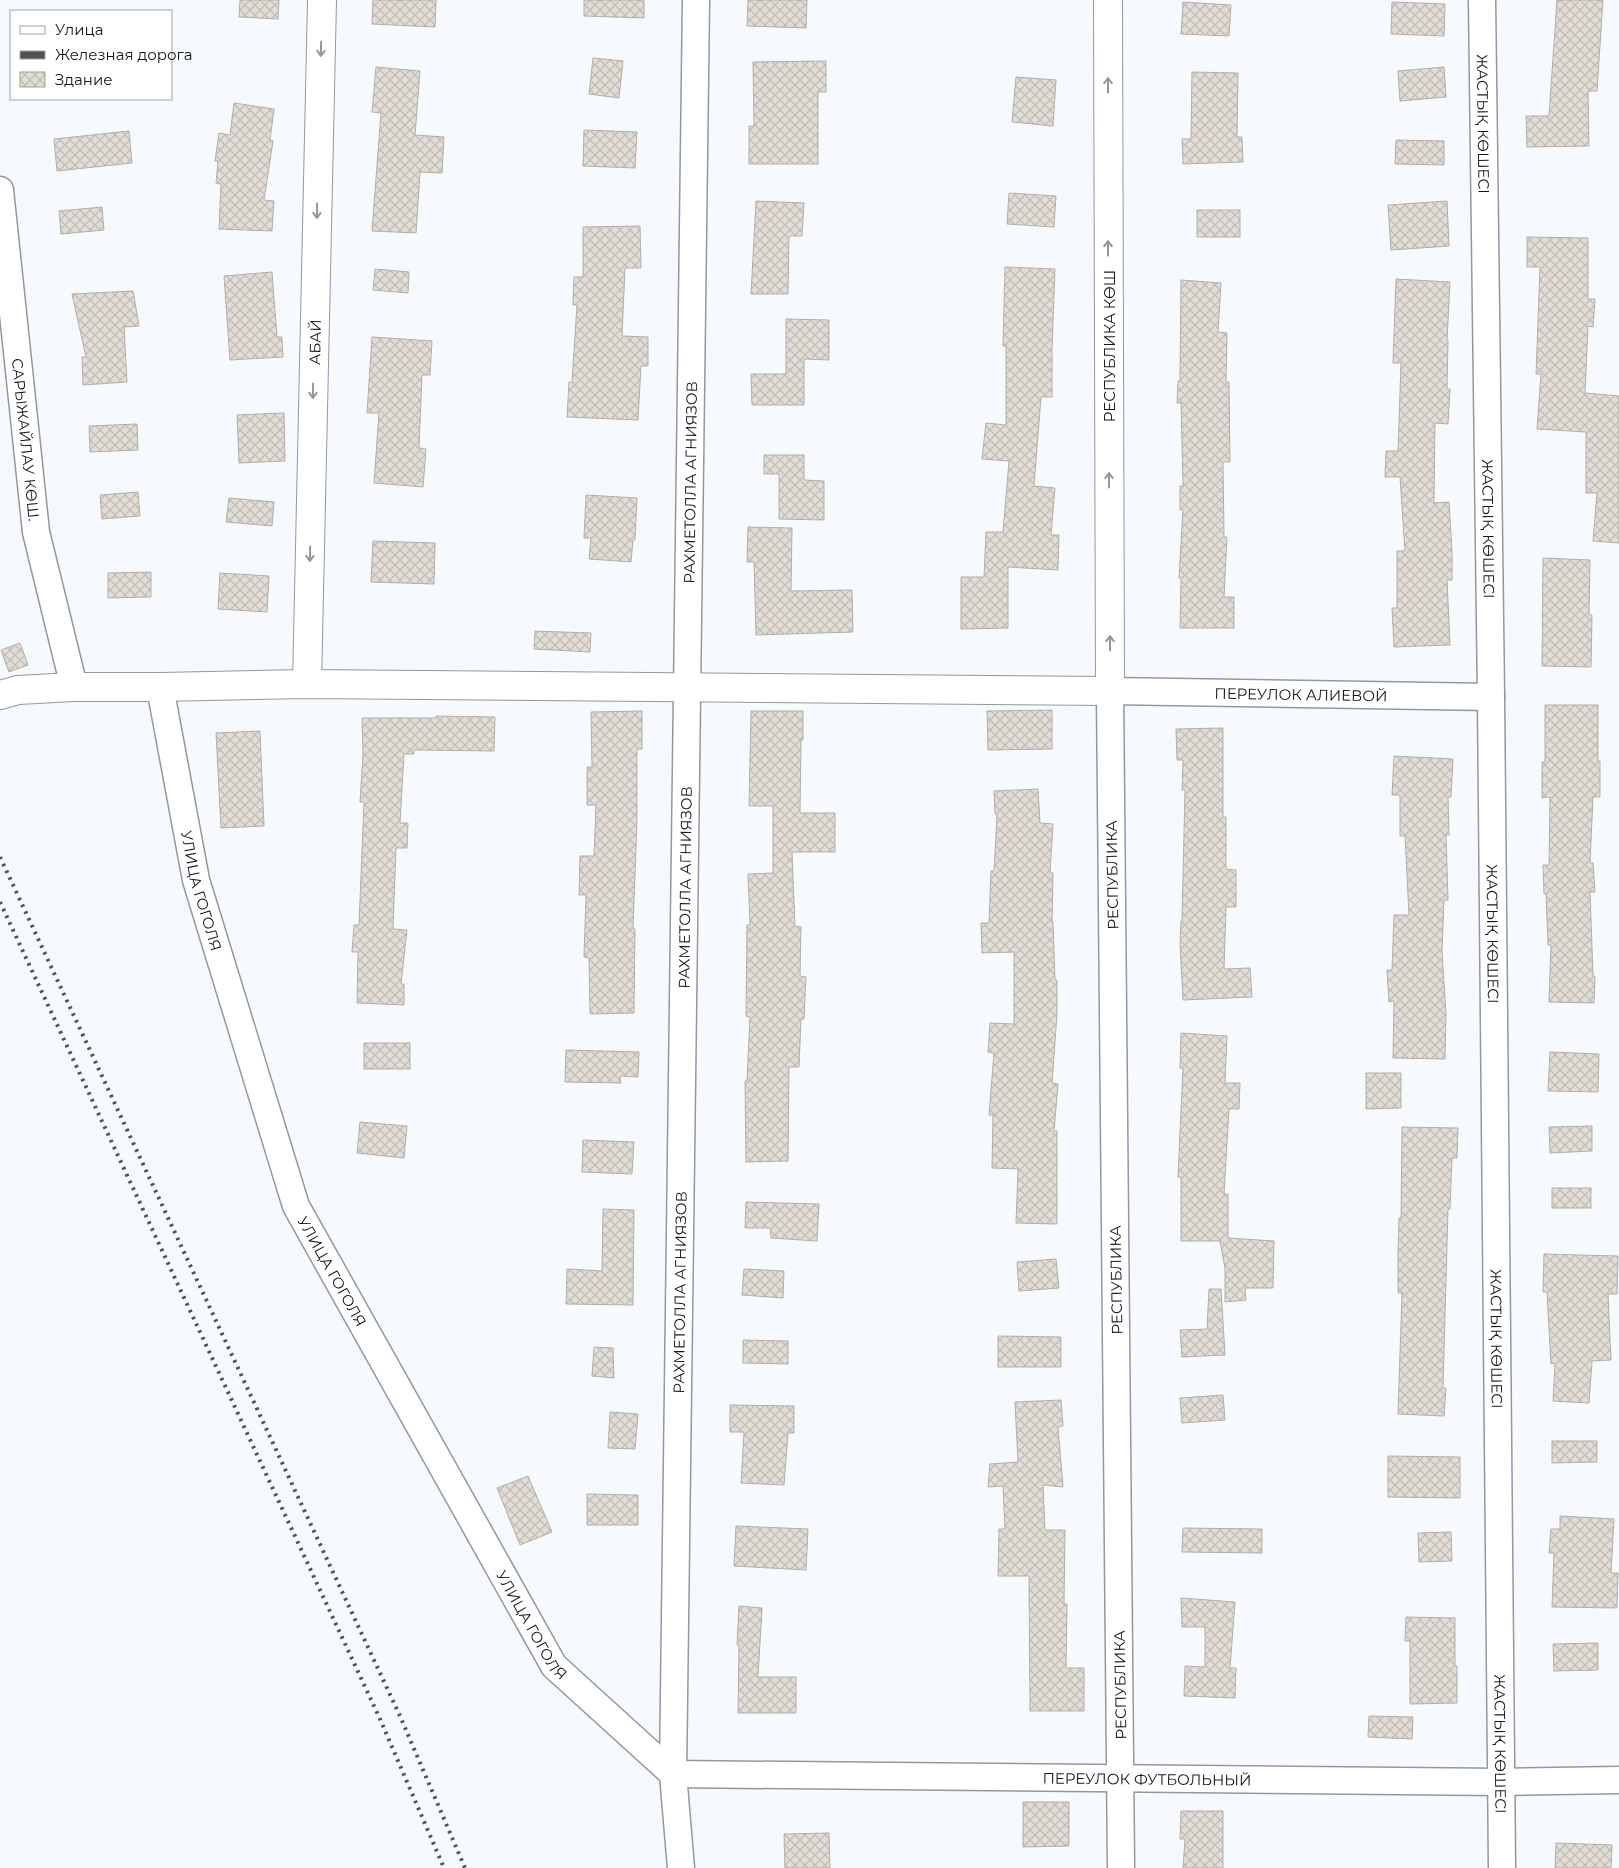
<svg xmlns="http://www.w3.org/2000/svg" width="1619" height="1868" viewBox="0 0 1619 1868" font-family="Montserrat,sans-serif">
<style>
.building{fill:url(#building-cross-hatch);stroke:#b3afa7}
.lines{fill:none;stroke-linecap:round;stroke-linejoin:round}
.minor-casing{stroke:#93989f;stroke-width:29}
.major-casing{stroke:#93989f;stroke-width:30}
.minor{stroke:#fff;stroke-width:26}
.major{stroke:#fff;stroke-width:28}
.rail{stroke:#4f5255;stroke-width:4;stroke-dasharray:2.5 5;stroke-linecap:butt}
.oneway{stroke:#959697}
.labels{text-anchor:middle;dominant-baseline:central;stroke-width:4.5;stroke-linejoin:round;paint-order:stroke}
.street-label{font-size:15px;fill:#131518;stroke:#fff}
</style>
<defs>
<pattern id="building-cross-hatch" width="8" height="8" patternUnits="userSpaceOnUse" patternTransform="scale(1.25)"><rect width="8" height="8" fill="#e1ddd5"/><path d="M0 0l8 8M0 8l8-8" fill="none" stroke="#c0bdb6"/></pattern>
</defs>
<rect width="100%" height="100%" fill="#f6fafe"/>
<g class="building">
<path d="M240,0h39l-1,19 -39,-2z"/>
<path d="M373,0h63l-1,27 -63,-3z"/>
<path d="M584,0h60v18l-60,-2z"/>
<path d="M748,0h59l-1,28 -59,-2z"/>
<path d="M1557,0h46l-6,91h-9l1,55 -62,1 -1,-31h23z"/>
<path d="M1183,2l48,3 -2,31 -48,-2z"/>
<path d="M1392,2l53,2 -1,32 -53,-2z"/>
<path d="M593,58l30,3 -4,37 -30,-4z"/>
<path d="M826,61v31h-8v72h-69v-38h5l-1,-64z"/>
<path d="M376,67l44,4 -5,64 29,2 -2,36 -22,-1 -4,61 -44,-2 9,-118 -9,-1z"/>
<path d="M1444,67l2,30 -46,4 -2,-30z"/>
<path d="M1192,72l46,1 -1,64h5l1,25 -60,2 -1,-25h9z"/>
<path d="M1016,77l40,3 -3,46 -41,-4z"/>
<path d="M234,103l40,6 -4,31 3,1 -9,59 10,1 -2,30 -53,-2 2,-45 -5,-1 2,-22h-3l4,-28 11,2z"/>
<path d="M584,130l53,2 -2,36 -52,-2z"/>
<path d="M129,131l3,32 -75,8 -3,-32z"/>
<path d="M1396,140l48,1v24l-49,-1z"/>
<path d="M1009,193l47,3 -2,31 -47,-3z"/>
<path d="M756,201l48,2 -2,33h-13l-1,58h-37z"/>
<path d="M1447,201l2,45 -58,4 -3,-45z"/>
<path d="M102,207l2,23 -43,4 -2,-23z"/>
<rect x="1197" y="210" width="43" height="27"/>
<path d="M640,226l1,42h-16l-3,68 26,1v29h-7l-3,54 -71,-3 2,-35h3l5,-77h-4l1,-28h9v-50z"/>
<path d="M1527,237l61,1v61h7l-2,28 -5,-1 -3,67 34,3v147l-26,-2 4,-48h-11v-61l-49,-3 4,-55h-5l4,-107h-13z"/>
<path d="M1005,267l50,2 -3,79v49h-11l-7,89 21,2 -4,47h8l-1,35 -50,-3v61l-47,1v-52h23l2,-45h17l6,-71 -27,-2 4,-36 20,2v-79h-3z"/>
<path d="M375,269l34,3 -1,21 -35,-3z"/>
<path d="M272,272l5,65h5l1,20 -53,3 -6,-84z"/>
<path d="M1396,279l54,3 -3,58h1l-1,49h3l-2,35 -13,-1 -1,80 15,-1 3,49v29h-5l3,65 -56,2 -2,-39h5v-57h8l-5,-74h-15l1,-26h12l3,-88h-8z"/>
<path d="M1181,280l40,3 -3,49 9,1 -1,49h3l1,80h-7l1,75h3l-3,60h10v31h-54l1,-50h-2l4,-68h-3v-24h3l-2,-83h-4l1,-22h2z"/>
<path d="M133,291l6,35 -15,1 3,55 -44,3 -1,-28h4l-14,-63z"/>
<path d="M786,319l43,1v40l-25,-1v46h-52l-1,-31h35z"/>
<path d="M372,337l60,4 -2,34h-8l-3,73 7,1 -3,38 -49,-4 5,-70h-12z"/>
<path d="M284,413l1,48 -46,2 -2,-48z"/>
<path d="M137,424l1,26 -48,2 -1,-26z"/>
<path d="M764,455h40v25l20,1v39l-45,-1v-45h-15z"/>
<path d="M138,492l2,24 -38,3 -2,-24z"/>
<path d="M586,495l51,3 -2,42h-2l-2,22 -42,-3 2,-21h-7z"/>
<path d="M229,498l45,4 -2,24 -46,-4z"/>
<path d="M748,527l44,1 -1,63 61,-1 1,42 -97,3 -2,-73h-7z"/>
<path d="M373,541l62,2 -1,41 -63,-2z"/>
<path d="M1543,558l47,2 -1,55h3l-1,52 -49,-1z"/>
<path d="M151,572v25l-43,1v-25z"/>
<path d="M220,573l49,3 -2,36 -49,-3z"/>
<path d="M535,631l56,2 -1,19 -56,-3z"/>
<path d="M20,643l8,22 -19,7 -8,-22z"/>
<path d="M1545,705h53v56h2v36h-7l-3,66h3l2,29h-5l3,84h2l-1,27 -45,-1 2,-57h-3l-2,-51h-2l-1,-29h6l1,-68 -8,1v-36h3z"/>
<path d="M1052,710v39l-64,1 -1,-39z"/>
<path d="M642,711v38h-5v70l-4,110h2l-1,84 -44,1 -1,-56 -5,-1 2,-62h-7l1,-39h14l2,-51h-9v-38h5l-1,-55z"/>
<path d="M751,711h52v29h-2l-1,73h35v39h-43l3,74 6,1 -1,49 6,1 -2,42h-3l-2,48h-10l-1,94 -42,1 -1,-81h2l3,-64 -4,-1 1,-91h3l-2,-51 25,-1v-67h-24z"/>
<path d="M436,716l59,1 -1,34 -80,-1v4h-10l-4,69h8l-1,25h-11l-3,81 14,1 -6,54h3v21l-47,-2 1,-51h-6l2,-27h5l5,-123h-4l3,-48 -1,-36h74z"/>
<path d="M1223,728v89h3v52l10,1v37h-10l-2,62 26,-1 2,29 -69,3 -3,-56 1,-23h1l3,-131h-3l1,-30h-6l-1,-31z"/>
<path d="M260,731l4,95 -43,2 -5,-95z"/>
<path d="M1394,756l59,3 -2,38h-3l1,38h-3l2,65h-4l-2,52 4,62 -1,45 -52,-1 1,-57 -5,1 -2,-32h5l2,-55h15l-4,-79h-5v-41h-8z"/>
<path d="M1038,789l2,34 13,1 -3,49h3l-1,49h1l2,58h2v34l-5,69 6,1 -4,47h3v93l-41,-1 2,-54 -26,-1 1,-53h-4l5,-62 -6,-1 2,-29 24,1v-72l-32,1 -1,-30h8l2,-52h3l3,-57h-2l-1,-23z"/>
<path d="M1181,1033l46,3 -2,47h15l-1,26h-10l-5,85h4v44l46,3 -1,47h-28l1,12 -21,2v-34l-5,-27h-39v-64h-3l5,-109h-3z"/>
<rect x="364" y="1043" width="46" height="26"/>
<path d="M566,1050l73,2 -1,25 -18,-1 1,7 -56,-1z"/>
<path d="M1550,1052l49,2 -1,38 -50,-1z"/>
<path d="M1366,1073h35v35l-35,1z"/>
<path d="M360,1122l47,4 -3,32 -47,-5z"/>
<path d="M1592,1126v25l-42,2 -1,-26z"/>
<path d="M1402,1127l56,1 -1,30h-5l-2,51h-2l-5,179h3l-2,28 -46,-2 4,-121h-4v-42l1,-33h2z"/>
<path d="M583,1140l51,2 -2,32 -50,-2z"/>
<rect x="1552" y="1188" width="39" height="20"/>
<path d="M746,1202l73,2 -2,37 -46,-3 -1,-10h-25z"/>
<path d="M603,1209l31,1 -1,95 -67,-1 1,-35 35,2z"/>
<path d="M1544,1254l74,2 -1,38h-9l3,66 -19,1 -3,42 -36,-2 2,-38 -4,1 -4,-72h-4z"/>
<path d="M1056,1259l3,29 -40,3 -2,-29z"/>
<path d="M744,1269l40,2 -1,27 -41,-3z"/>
<path d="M1209,1289h12l4,66 -43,2 -2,-27 27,-1z"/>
<path d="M998,1336l63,1v30h-63z"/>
<path d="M743,1340l45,1v23l-45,-1z"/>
<path d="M594,1347l19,1 1,30 -22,-2z"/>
<path d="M1223,1395l2,25 -43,3 -2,-25z"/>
<path d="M1061,1400l2,26 -5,1 5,60 -20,-2 2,45h20l-1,74h3l-1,64h18v43h-54l-1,-135h-31l1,-47h6l-2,-43 -15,1 2,-23 28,-2 -3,-60z"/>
<path d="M730,1405l64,1v27h-6l-4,52 -43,-2 3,-51h-14z"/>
<path d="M610,1412l28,2 -3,35 -27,-1z"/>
<path d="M1552,1441h45v21l-45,1z"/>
<path d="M1388,1456l72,1v41l-72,-1z"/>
<path d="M528,1476l24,56 -32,13 -23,-57z"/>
<path d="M587,1494l51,1v30h-51z"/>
<path d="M1560,1516l54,3 -3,54h7l-1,35 -65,-1 2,-54h-5l2,-24h9z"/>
<path d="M736,1526l72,3 -2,41 -72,-4z"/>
<path d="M1183,1528l79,1v24l-80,-1z"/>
<path d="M1451,1532l1,29 -33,1 -1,-29z"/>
<path d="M1181,1598l54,4 -5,66h6l-1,30 -51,-2 1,-30 20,1v-40h-23z"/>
<path d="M739,1606l23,2 -4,69h38v36h-58l1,-68h-2z"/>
<path d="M1406,1617l49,1v48h2v37l-47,1v-63h-5z"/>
<path d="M1598,1643v27l-44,1 -1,-27z"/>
<path d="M1369,1716l44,1 -1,22 -44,-2z"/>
<path d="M1023,1802h46v44l-46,1z"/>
<path d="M1181,1811h42v57h-40l2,-29h-5z"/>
<path d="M829,1833l1,35h-45l-1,-34z"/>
<path d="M1556,1843l56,2 -1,23h-56z"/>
</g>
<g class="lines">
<g class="minor-casing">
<g id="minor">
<path id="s1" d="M1482,0l9,697 11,1171"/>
<path id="s2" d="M0,190l36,342 38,155"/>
<path id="s3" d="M160,687l36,193 100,326 258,460 119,108"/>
<path id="s4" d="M673,1774l828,8 118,-2"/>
<path id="s5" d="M681,1868l-8,-94 23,-1774"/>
<path id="s6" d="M1121,1868l-11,-1177 381,6"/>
</g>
</g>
<g class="major-casing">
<g id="major">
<path id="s7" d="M307,684l15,-684"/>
<path d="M0,695l18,-5 56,-3h86l147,-3 803,7 -2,-691"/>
</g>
</g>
<use href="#minor" class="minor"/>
<use href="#major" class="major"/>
<g class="rail">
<path d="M0,857l400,859 65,152"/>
<path d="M0,902l380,817 64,149"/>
</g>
</g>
<defs><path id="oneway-shaft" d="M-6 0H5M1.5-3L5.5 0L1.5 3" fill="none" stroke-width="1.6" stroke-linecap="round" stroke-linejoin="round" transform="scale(1.25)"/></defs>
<g class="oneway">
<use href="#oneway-shaft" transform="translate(321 49) rotate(91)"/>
<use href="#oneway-shaft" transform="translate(1108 85) rotate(-90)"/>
<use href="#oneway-shaft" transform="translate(317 211) rotate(91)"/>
<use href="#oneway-shaft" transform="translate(1108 248) rotate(-90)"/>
<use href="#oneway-shaft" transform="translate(313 391) rotate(91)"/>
<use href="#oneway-shaft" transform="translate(1109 480) rotate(-90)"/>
<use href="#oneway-shaft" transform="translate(310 554) rotate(91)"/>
<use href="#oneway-shaft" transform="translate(1110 643) rotate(-90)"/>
</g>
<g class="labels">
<g class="street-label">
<text stroke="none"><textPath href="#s1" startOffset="124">ЖАСТЫҚ КӨШЕСІ</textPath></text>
<text stroke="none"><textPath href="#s7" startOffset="342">АБАЙ</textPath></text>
<text transform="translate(1109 346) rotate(-90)">РЕСПУБЛИКА КӨШ</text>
<text stroke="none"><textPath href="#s2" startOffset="251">САРЫЖАЙЛАУ КӨШ.</textPath></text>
<text stroke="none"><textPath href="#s5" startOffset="1386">РАХМЕТОЛЛА АГНИЯЗОВ</textPath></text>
<text stroke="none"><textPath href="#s1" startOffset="529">ЖАСТЫҚ КӨШЕСІ</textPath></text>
<text stroke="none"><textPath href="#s6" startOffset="1368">ПЕРЕУЛОК АЛИЕВОЙ</textPath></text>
<text transform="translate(1112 875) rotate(-91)">РЕСПУБЛИКА</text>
<text stroke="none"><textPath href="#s5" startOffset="981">РАХМЕТОЛЛА АГНИЯЗОВ</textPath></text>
<text stroke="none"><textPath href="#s3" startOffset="208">УЛИЦА ГОГОЛЯ</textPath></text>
<text stroke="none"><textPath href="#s1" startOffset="934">ЖАСТЫҚ КӨШЕСІ</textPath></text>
<text stroke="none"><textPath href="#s3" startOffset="612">УЛИЦА ГОГОЛЯ</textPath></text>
<text transform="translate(1116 1280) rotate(-91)">РЕСПУБЛИКА</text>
<text stroke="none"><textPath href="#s5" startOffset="576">РАХМЕТОЛЛА АГНИЯЗОВ</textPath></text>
<text stroke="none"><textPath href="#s1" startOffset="1339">ЖАСТЫҚ КӨШЕСІ</textPath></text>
<text stroke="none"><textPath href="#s3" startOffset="1018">УЛИЦА ГОГОЛЯ</textPath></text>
<text transform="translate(1120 1685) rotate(-91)">РЕСПУБЛИКА</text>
<text stroke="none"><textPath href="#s1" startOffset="1744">ЖАСТЫҚ КӨШЕСІ</textPath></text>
<text stroke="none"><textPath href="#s4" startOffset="474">ПЕРЕУЛОК ФУТБОЛЬНЫЙ</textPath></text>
</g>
</g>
<rect x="10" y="10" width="162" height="90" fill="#ffffff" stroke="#a1a1a3"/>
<rect x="20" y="26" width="25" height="8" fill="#ffffff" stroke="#a1a1a3"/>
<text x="55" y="35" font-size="15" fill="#131518">Улица</text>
<rect x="20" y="51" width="25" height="8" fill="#4f5255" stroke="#a1a1a3"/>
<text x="55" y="60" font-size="15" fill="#131518">Железная дорога</text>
<rect x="20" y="72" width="25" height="15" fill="url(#building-cross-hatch)" stroke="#a1a1a3"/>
<text x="55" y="85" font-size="15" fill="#131518">Здание</text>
</svg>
